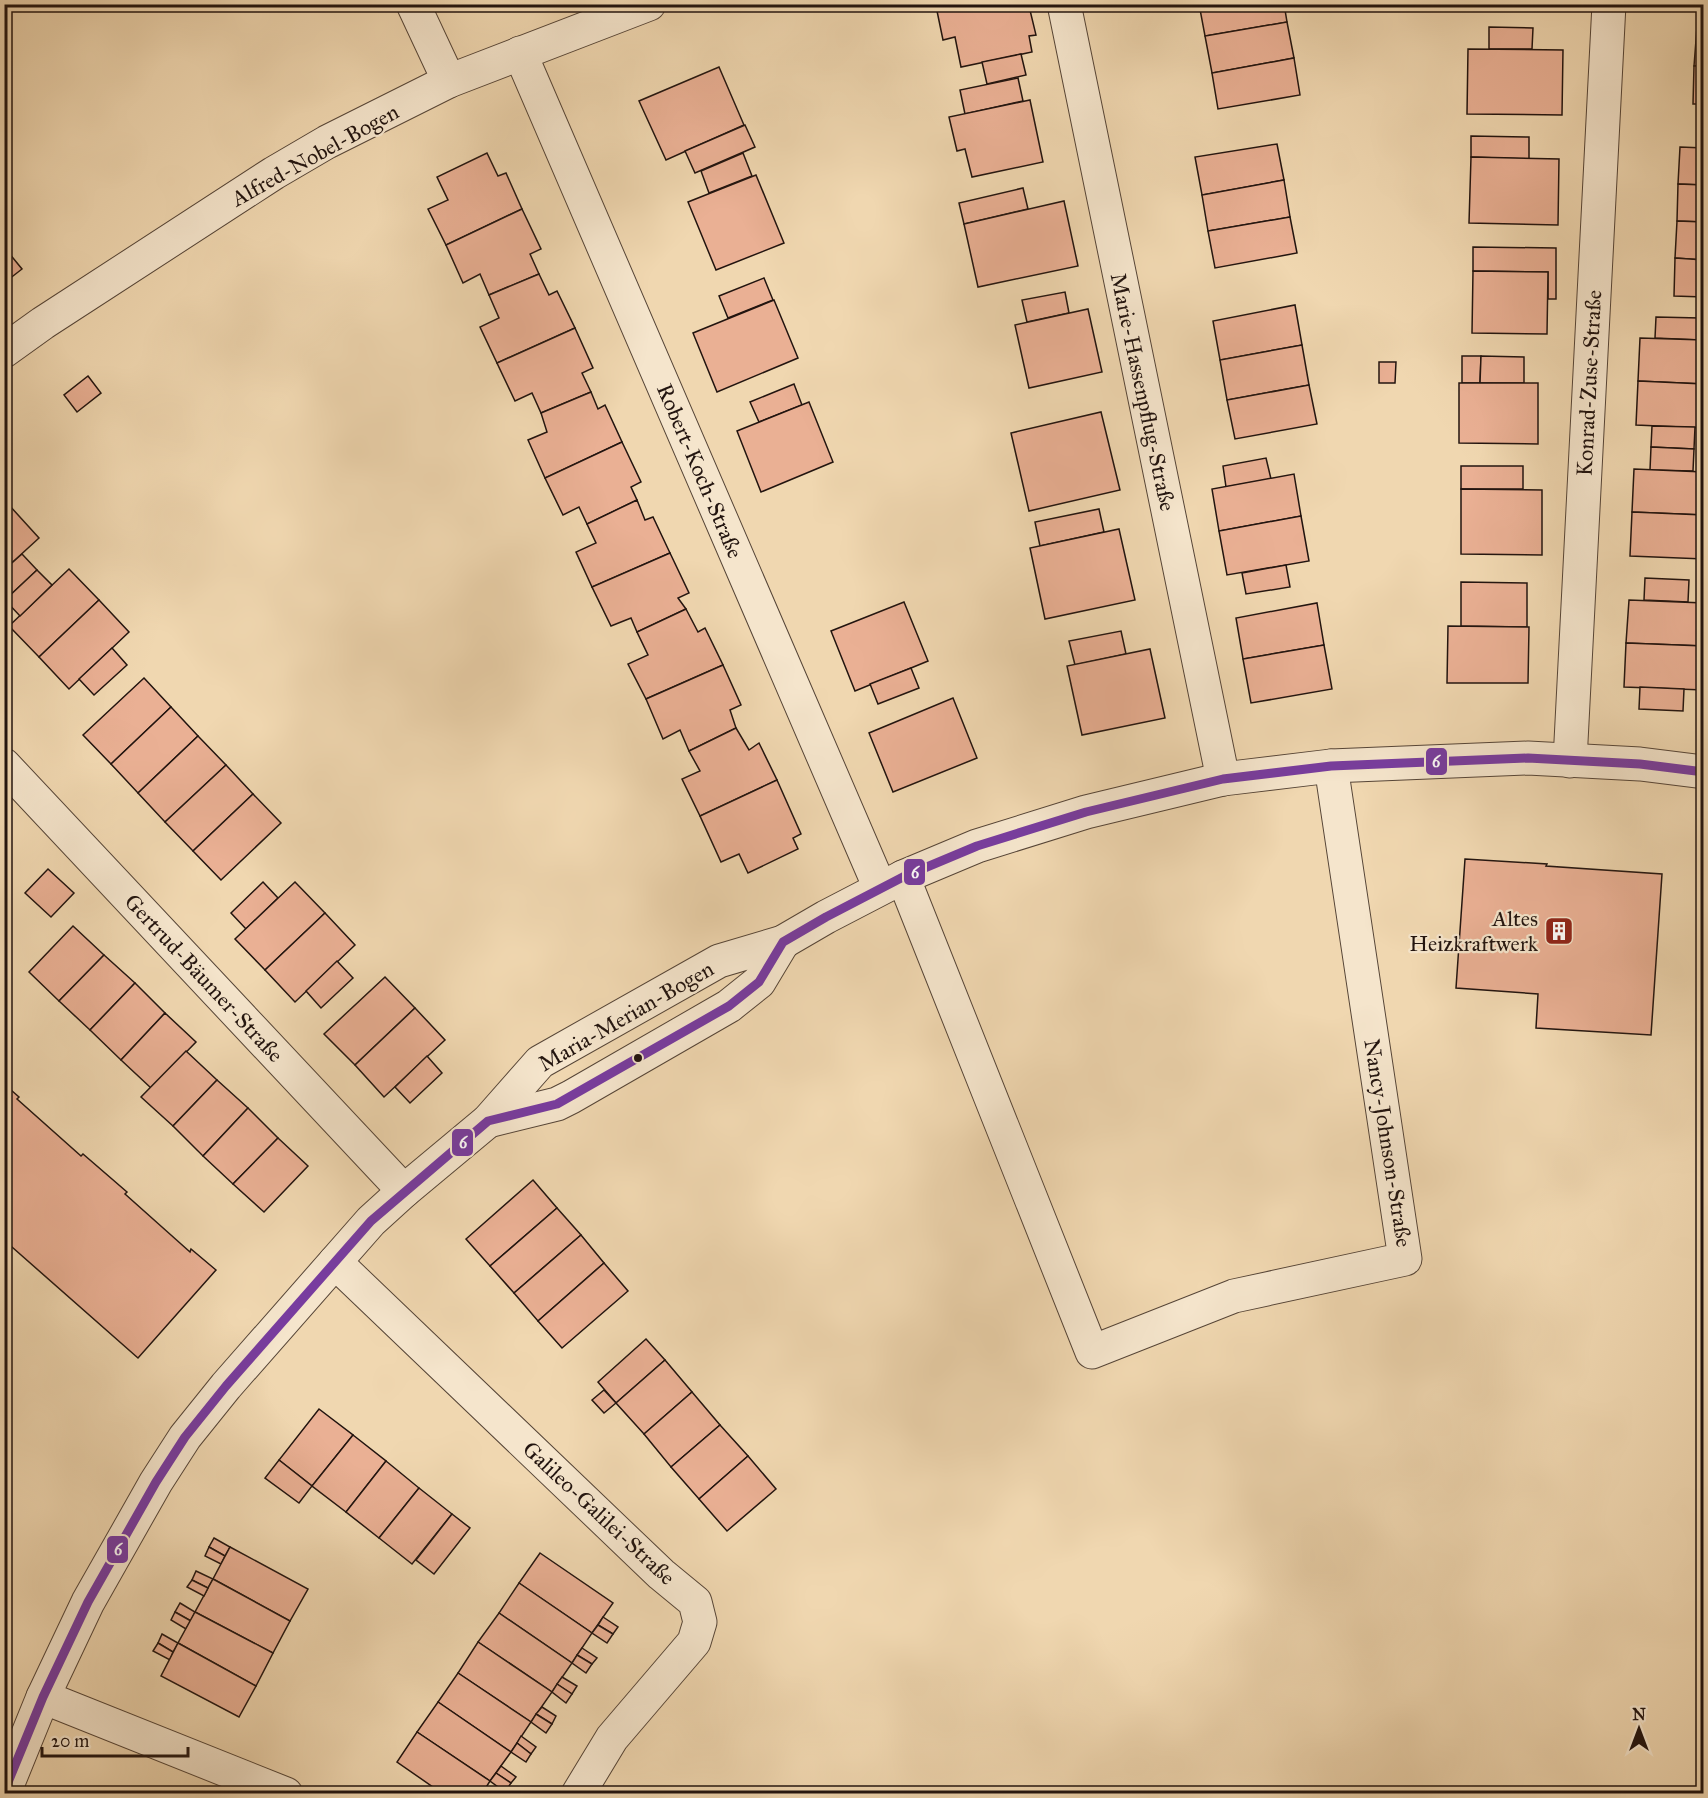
<svg xmlns="http://www.w3.org/2000/svg" width="1708" height="1798" viewBox="0 0 1708 1798" font-family="'IM FELL Great Primer',serif">
<style>
.building{fill:#eab094;stroke:#22140f;stroke-width:1.5}
.lines{fill:none;stroke-linecap:round;stroke-linejoin:round}
.minor-casing{stroke:#564537;stroke-width:35}
.minor{stroke:#f5e5cc;stroke-width:33}
.bus-1-casing{stroke:#f5e5cc;stroke-width:14}
.bus-1{stroke:#783c9f;stroke-width:9}
.bus-dot{fill:#22140f;stroke:#f5e5cc;stroke-width:2}
.labels{text-anchor:middle;dominant-baseline:central;stroke-width:4.5;stroke-linejoin:round;paint-order:stroke}
.street-label{font-size:22px;fill:#22140f;stroke:#f5e5cc}
.poi-label{font-size:22px;fill:#22140f;stroke:#f5e5cc;text-anchor:end}
.line-badge{stroke:#f5e5cc;stroke-width:2}
.badge-label{font-size:16px;text-anchor:middle;font-weight:bold;fill:#fff}
</style>
<rect width="100%" height="100%" fill="#f0d7b0"/>
<filter id="stains"><feTurbulence type="fractalNoise" baseFrequency=".00333" numOctaves="4"/><feColorMatrix values="0 0 0 0 .2 0 0 0 0 .09 0 0 0 0 .02 0 0 0 .5 -.17"/></filter>
<radialGradient id="worn" r=".72"><stop offset=".6" stop-color="#630" stop-opacity="0"/><stop offset="1" stop-color="#630" stop-opacity=".3"/></radialGradient>
<g class="building">
<path d="M966,4h56l1,4 6,-2 7,29 -7,1 3,16 -71,15 -6,-30 -12,3 -6,-29z"/>
<path d="M1199,4h85l3,18 -82,14z"/>
<path d="M1697,4h7v24l-7,-1z"/>
<path d="M1287,22l7,36 -82,15 -7,-37z"/>
<path d="M1489,27l44,1 -1,21h-43z"/>
<path d="M1697,27l7,1v38h-10z"/>
<path d="M1468,49l95,1 -1,65 -95,-1z"/>
<path d="M1021,54l5,21 -39,9 -5,-22z"/>
<path d="M1294,58l6,37 -82,14 -6,-36z"/>
<path d="M1694,66h10v38h-11z"/>
<path d="M719,67l25,58 -78,35 -27,-59z"/>
<path d="M1018,78l5,23 -58,13 -5,-24z"/>
<path d="M1030,100l13,62 -71,15 -7,-28 -8,2 -8,-34z"/>
<path d="M745,125l10,22 -60,26 -10,-22z"/>
<path d="M1471,136l58,1v22l-58,-2z"/>
<path d="M1277,144l7,36 -82,15 -7,-38z"/>
<path d="M1680,147l24,1v37l-26,-1z"/>
<path d="M487,153l11,23 8,-3 16,36 -76,36 -18,-36 20,-9 -11,-23z"/>
<path d="M743,153l9,23 -43,17 -8,-22z"/>
<path d="M1471,157l88,2 -1,66 -89,-2z"/>
<path d="M756,175l28,68 -68,27 -28,-68z"/>
<path d="M1284,180l6,37 -82,14 -6,-36z"/>
<path d="M1678,184l26,1v37l-27,-1z"/>
<path d="M1023,188l5,21 -64,15 -5,-21z"/>
<path d="M1064,201l14,65 -100,21 -14,-63z"/>
<path d="M522,209l19,40 -11,5 9,20 -50,21 -9,-21 -17,9 -17,-38z"/>
<path d="M1290,217l7,36 -82,15 -7,-37z"/>
<path d="M1677,221l27,1v38l-29,-2z"/>
<path d="M4,247l18,22 -18,14z"/>
<path d="M1473,247l83,1v51h-8v-27l-75,-1z"/>
<path d="M1675,258l29,2v37l-30,-1z"/>
<path d="M1473,271l75,1 -1,62 -75,-1z"/>
<path d="M539,274l10,21 8,-4 18,37 -78,35 -17,-36 19,-9 -10,-23z"/>
<path d="M764,278l9,22 -45,18 -9,-22z"/>
<path d="M1065,292l4,21 -42,9 -5,-22z"/>
<path d="M774,300l24,58 -81,34 -24,-59z"/>
<path d="M1295,305l7,40 -82,15 -7,-39z"/>
<path d="M1088,309l14,63 -73,16 -14,-63z"/>
<path d="M1656,317l44,1 -1,22 -44,-2z"/>
<path d="M575,328l18,40 -11,5 9,19 -50,21 -9,-20 -17,8 -18,-38z"/>
<path d="M1640,338l64,2v44l-66,-3z"/>
<path d="M1302,345l7,40 -82,15 -7,-40z"/>
<path d="M1462,356h19l-1,27h-18z"/>
<path d="M1481,356l43,1v26h-44z"/>
<path d="M1379,362h17l-1,21h-16z"/>
<path d="M88,376l13,17 -24,19 -13,-17z"/>
<path d="M1638,381l66,3v44l-68,-3z"/>
<path d="M1459,383h79v61l-79,-1z"/>
<path d="M794,384l8,21 -43,17 -9,-20z"/>
<path d="M1309,385l8,39 -82,15 -8,-39z"/>
<path d="M591,392l7,17 7,-4 17,37 -77,36 -17,-38 19,-8 -6,-19z"/>
<path d="M809,402l24,60 -72,30 -24,-61z"/>
<path d="M1101,412l19,78 -91,21 -18,-78z"/>
<path d="M1652,426l43,1 -1,22 -43,-2z"/>
<path d="M622,442l19,40 -10,5 6,13 -50,24 -8,-17 -16,8 -18,-37z"/>
<path d="M1651,447l43,2 -1,22 -43,-1z"/>
<path d="M1266,458l5,21 -45,8 -3,-21z"/>
<rect x="1461" y="466" width="62" height="23"/>
<path d="M1634,469l70,3v43l-72,-3z"/>
<path d="M1294,474l7,42 -82,15 -7,-42z"/>
<path d="M1461,489l81,1v65l-81,-1z"/>
<path d="M637,500l8,20 8,-3 17,36 -78,34 -16,-35 20,-9 -9,-19z"/>
<path d="M9,505l30,33 -35,32v-61z"/>
<path d="M1099,509l5,23 -64,14 -5,-24z"/>
<path d="M1632,512l72,3v44l-74,-3z"/>
<path d="M1301,516l8,45 -82,14 -8,-44z"/>
<path d="M1119,529l16,71 -90,19 -15,-71z"/>
<path d="M670,553l19,40 -11,5 8,11 -49,23 -6,-14 -20,8 -19,-39z"/>
<path d="M22,554l15,16 -32,30 -1,-30z"/>
<path d="M1286,565l4,22 -44,7 -4,-21z"/>
<path d="M69,569l30,31 -60,57 -30,-31z"/>
<path d="M37,570l15,15 -32,31 -15,-16z"/>
<path d="M1645,578l44,2 -1,22 -44,-2z"/>
<path d="M1461,582l66,1v44l-66,-1z"/>
<path d="M99,600l30,32 -60,57 -30,-32z"/>
<path d="M1629,600l75,3v43l-78,-3z"/>
<path d="M904,602l24,59 -73,30 -24,-60z"/>
<path d="M1317,603l7,42 -81,14 -7,-41z"/>
<path d="M686,609l12,23 7,-4 18,37 -77,34 -18,-35 20,-9 -11,-23z"/>
<path d="M1448,626l81,1 -1,56h-81z"/>
<path d="M1121,631l5,23 -51,11 -6,-24z"/>
<path d="M1626,643l78,3v44l-80,-3z"/>
<path d="M1324,645l8,44 -81,14 -8,-44z"/>
<path d="M112,648l15,17 -33,30 -15,-16z"/>
<path d="M1150,649l15,69 -83,17 -15,-69z"/>
<path d="M723,665l18,40 -11,5 6,18 -47,23 -9,-21 -17,9 -17,-40z"/>
<path d="M911,668l8,20 -41,16 -8,-20z"/>
<path d="M144,678l27,29 -60,57 -28,-29z"/>
<path d="M1640,687l44,2 -1,22 -44,-2z"/>
<path d="M953,698l24,60 -84,34 -24,-59z"/>
<path d="M171,707l27,29 -60,57 -27,-29z"/>
<path d="M736,728l13,22 10,-7 18,37 -77,36 -18,-37 18,-8 -11,-20z"/>
<path d="M198,736l28,29 -61,57 -27,-29z"/>
<path d="M226,765l27,29 -60,57 -28,-29z"/>
<path d="M777,780l24,54 -8,4 5,11 -50,24 -9,-19 -18,8 -21,-46z"/>
<path d="M253,794l28,29 -60,57 -28,-29z"/>
<path d="M1465,859l82,5 -1,2 116,8 -11,161 -115,-7 2,-34 -82,-6z"/>
<path d="M48,869l26,24 -23,24 -26,-24z"/>
<path d="M263,882l15,16 -32,31 -15,-16z"/>
<path d="M295,882l30,31 -60,57 -30,-31z"/>
<path d="M325,913l30,32 -60,57 -30,-32z"/>
<path d="M73,926l31,29 -45,46 -30,-29z"/>
<path d="M104,955l31,28 -45,47 -31,-29z"/>
<path d="M337,961l16,17 -32,30 -15,-17z"/>
<path d="M385,977l30,31 -60,57 -31,-31z"/>
<path d="M135,983l30,30 -44,47 -31,-30z"/>
<path d="M415,1008l30,32 -61,57 -29,-32z"/>
<path d="M165,1013l31,29 -45,46 -30,-28z"/>
<path d="M186,1051l31,29 -44,46 -32,-29z"/>
<path d="M427,1056l15,17 -32,30 -15,-16z"/>
<path d="M217,1080l31,28 -45,48 -30,-30z"/>
<path d="M4,1084l15,13 -2,2 64,57 2,-2 44,38 -2,2 65,58 1,-3 25,21 -78,88 -134,-118z"/>
<path d="M248,1108l30,30 -45,46 -30,-28z"/>
<path d="M278,1138l30,28 -44,46 -31,-28z"/>
<path d="M533,1180l24,28 -67,58 -24,-27z"/>
<path d="M557,1208l24,27 -67,58 -24,-27z"/>
<path d="M581,1235l23,28 -66,58 -24,-28z"/>
<path d="M604,1263l24,28 -66,57 -24,-27z"/>
<path d="M646,1339l19,21 -49,43 -18,-21z"/>
<path d="M665,1360l27,32 -48,42 -28,-31z"/>
<path d="M604,1390l12,13 -12,10 -12,-13z"/>
<path d="M692,1392l28,33 -49,42 -27,-33z"/>
<path d="M319,1409l34,26 -41,51 -33,-26z"/>
<path d="M720,1425l28,31 -49,43 -28,-32z"/>
<path d="M353,1435l33,26 -40,51 -34,-26z"/>
<path d="M748,1456l28,33 -49,42 -28,-32z"/>
<path d="M279,1460l33,26 -13,17 -34,-25z"/>
<path d="M386,1461l33,27 -40,50 -33,-26z"/>
<path d="M419,1488l33,26 -40,50 -33,-26z"/>
<path d="M452,1514l18,14 -36,46 -18,-14z"/>
<path d="M214,1538l16,9 -5,9 -16,-9z"/>
<path d="M209,1547l16,9 -4,8 -16,-8z"/>
<path d="M230,1547l78,42 -18,32 -77,-42z"/>
<path d="M540,1553l73,50 -21,30 -73,-50z"/>
<path d="M196,1571l17,8 -5,9 -16,-8z"/>
<path d="M213,1579l77,42 -17,32 -78,-41z"/>
<path d="M192,1580l16,8 -4,8 -17,-9z"/>
<path d="M519,1583l73,50 -20,30 -73,-50z"/>
<path d="M180,1603l15,9 -4,9 -16,-9z"/>
<path d="M175,1612l16,9 -5,8 -15,-9z"/>
<path d="M195,1612l78,41 -17,33 -78,-43z"/>
<path d="M499,1613l73,50 -20,29 -74,-50z"/>
<path d="M603,1617l15,10 -5,7 -15,-9z"/>
<path d="M598,1625l15,9 -6,9 -15,-10z"/>
<path d="M162,1634l16,9 -5,9 -15,-9z"/>
<path d="M478,1642l74,50 -21,30 -73,-49z"/>
<path d="M158,1643l15,9 -3,8 -17,-9z"/>
<path d="M178,1643l78,43 -17,31 -78,-41z"/>
<path d="M582,1648l15,10 -5,6 -15,-9z"/>
<path d="M577,1655l15,9 -6,9 -14,-10z"/>
<path d="M458,1673l73,49 -20,30 -73,-50z"/>
<path d="M562,1677l15,9 -5,8 -15,-10z"/>
<path d="M557,1684l15,10 -6,9 -14,-11z"/>
<path d="M438,1702l73,50 -21,29 -73,-49z"/>
<path d="M542,1707l14,9 -4,8 -16,-10z"/>
<path d="M536,1714l16,10 -6,9 -15,-11z"/>
<path d="M417,1732l73,49 -8,13h-39l-46,-32z"/>
<path d="M521,1736l15,11 -5,7 -14,-11z"/>
<path d="M517,1743l14,11 -5,8 -15,-10z"/>
<path d="M501,1766l15,11 -5,6 -15,-10z"/>
<path d="M496,1773l15,10 -6,9 -15,-11z"/>
</g>
<g class="lines">
<g class="minor-casing">
<g id="minor">
<path d="M413,4l36,77"/>
<path d="M1064,4l159,775"/>
<path d="M520,53l360,835"/>
<path d="M4,351l39,-28 231,-150 53,-31 122,-61 200,-77"/>
<path d="M1570,761l39,-757"/>
<path d="M4,765l400,426"/>
<path d="M903,877l189,475 142,-56 171,-37 -74,-493"/>
<path d="M488,1121l69,-17 14,-7 158,-91 30,-24 24,-40"/>
<path d="M335,1262l326,312 34,28 5,20 -6,20 -82,96 -34,56"/>
<path d="M43,1697l243,97"/>
<path d="M4,1793l39,-96 45,-95 68,-120 29,-45 41,-51 145,-165 33,-30 84,-70 52,-59 179,-101 64,-19 43,-25 77,-40 74,-31 109,-34 137,-33 108,-13 197,-8 112,6 64,8"/>
</g>
</g>
<use href="#minor" class="minor"/>
<g class="bus-1-casing">
<path id="bus-1" d="M4,1792l39,-95 45,-95 68,-120 29,-45 41,-51 145,-165 117,-100 69,-17 172,-98 30,-24 24,-40 43,-25 77,-40 74,-31 109,-34 137,-33 108,-13 197,-8 112,6 64,8"/>
</g>
<use href="#bus-1" class="bus-1"/>
</g>
<defs>
<g id="building-square" transform="scale(1.5)"><rect x="-9" y="-9" width="18" height="18" rx="4" fill="#8f2418" stroke="#f5e5cc"/><path d="M-4-6H4V6H1V3H-1V6H-4ZM-2.5-4.3h1.7v1.8h-1.7ZM.8-4.3h1.7v1.8H.8ZM-2.5-1h1.7V.8h-1.7ZM.8-1h1.7V.8H.8Z" fill="#fff"/></g>
</defs>
<g fill-rule="evenodd">
<use href="#building-square" x="1559" y="931"/>
</g>
<circle class="bus-dot" cx="638" cy="1058" r="5"/>
<g class="labels">
<g class="street-label">
<text transform="translate(315 155) rotate(-29)">Alfred-Nobel-Bogen</text>
<text transform="translate(1589 383) rotate(-87)">Konrad-Zuse-Straße</text>
<text transform="translate(1143 392) rotate(78)">Marie-Hassenpflug-Straße</text>
<text transform="translate(700 471) rotate(67)">Robert-Koch-Straße</text>
<text transform="translate(204 978) rotate(47)">Gertrud-Bäumer-Straße</text>
<text transform="translate(626 1016) rotate(-30)">Maria-Merian-Bogen</text>
<text transform="translate(1388 1143) rotate(81)">Nancy-Johnson-Straße</text>
<text transform="translate(599 1513) rotate(43)">Galileo-Galilei-Straße</text>
</g>
<g class="poi-label">
<text x="1538" y="918">Altes<tspan x="1538" dy="25">Heizkraftwerk</tspan></text>
</g>
</g>
<g class="line-badge">
<rect x="1425" y="747" width="23" height="29" rx="6" fill="#783c9f"/>
<rect x="903" y="858" width="23" height="28" rx="6" fill="#783c9f"/>
<rect x="451" y="1128" width="23" height="29" rx="6" fill="#783c9f"/>
<rect x="106" y="1535" width="23" height="29" rx="6" fill="#783c9f"/>
</g>
<g class="badge-label">
<text x="1436" y="767">6</text>
<text x="915" y="878">6</text>
<text x="463" y="1148">6</text>
<text x="118" y="1555">6</text>
</g>
<rect width="1708" height="1798" fill="none" stroke="#f0d7b0" stroke-width="24"/>
<rect x="6" y="6" width="1696" height="1786" fill="none" stroke="#22140f" stroke-width="3"/>
<rect x="12" y="12" width="1684" height="1774" fill="none" stroke="#22140f" stroke-width="1.5"/>
<g transform="translate(1639 1729)" stroke="#f5e5cc" stroke-width="4.5" paint-order="stroke">
<path d="M0-4.5L10 22L0 15L-10 22Z" fill="#22140f"/>
<text y="-9" font-size="16" font-weight="bold" text-anchor="middle" fill="#22140f">N</text>
</g>
<path d="M42 1747v9h146v-9" fill="none" stroke="#22140f" stroke-width="3"/>
<text x="51" y="1747" font-size="18" fill="#22140f" stroke="#f5e5cc" stroke-width="4.5" paint-order="stroke">20 m</text>
<rect width="100%" height="100%" filter="url(#stains)"/>
<rect width="100%" height="100%" fill="url(#worn)"/>
</svg>
